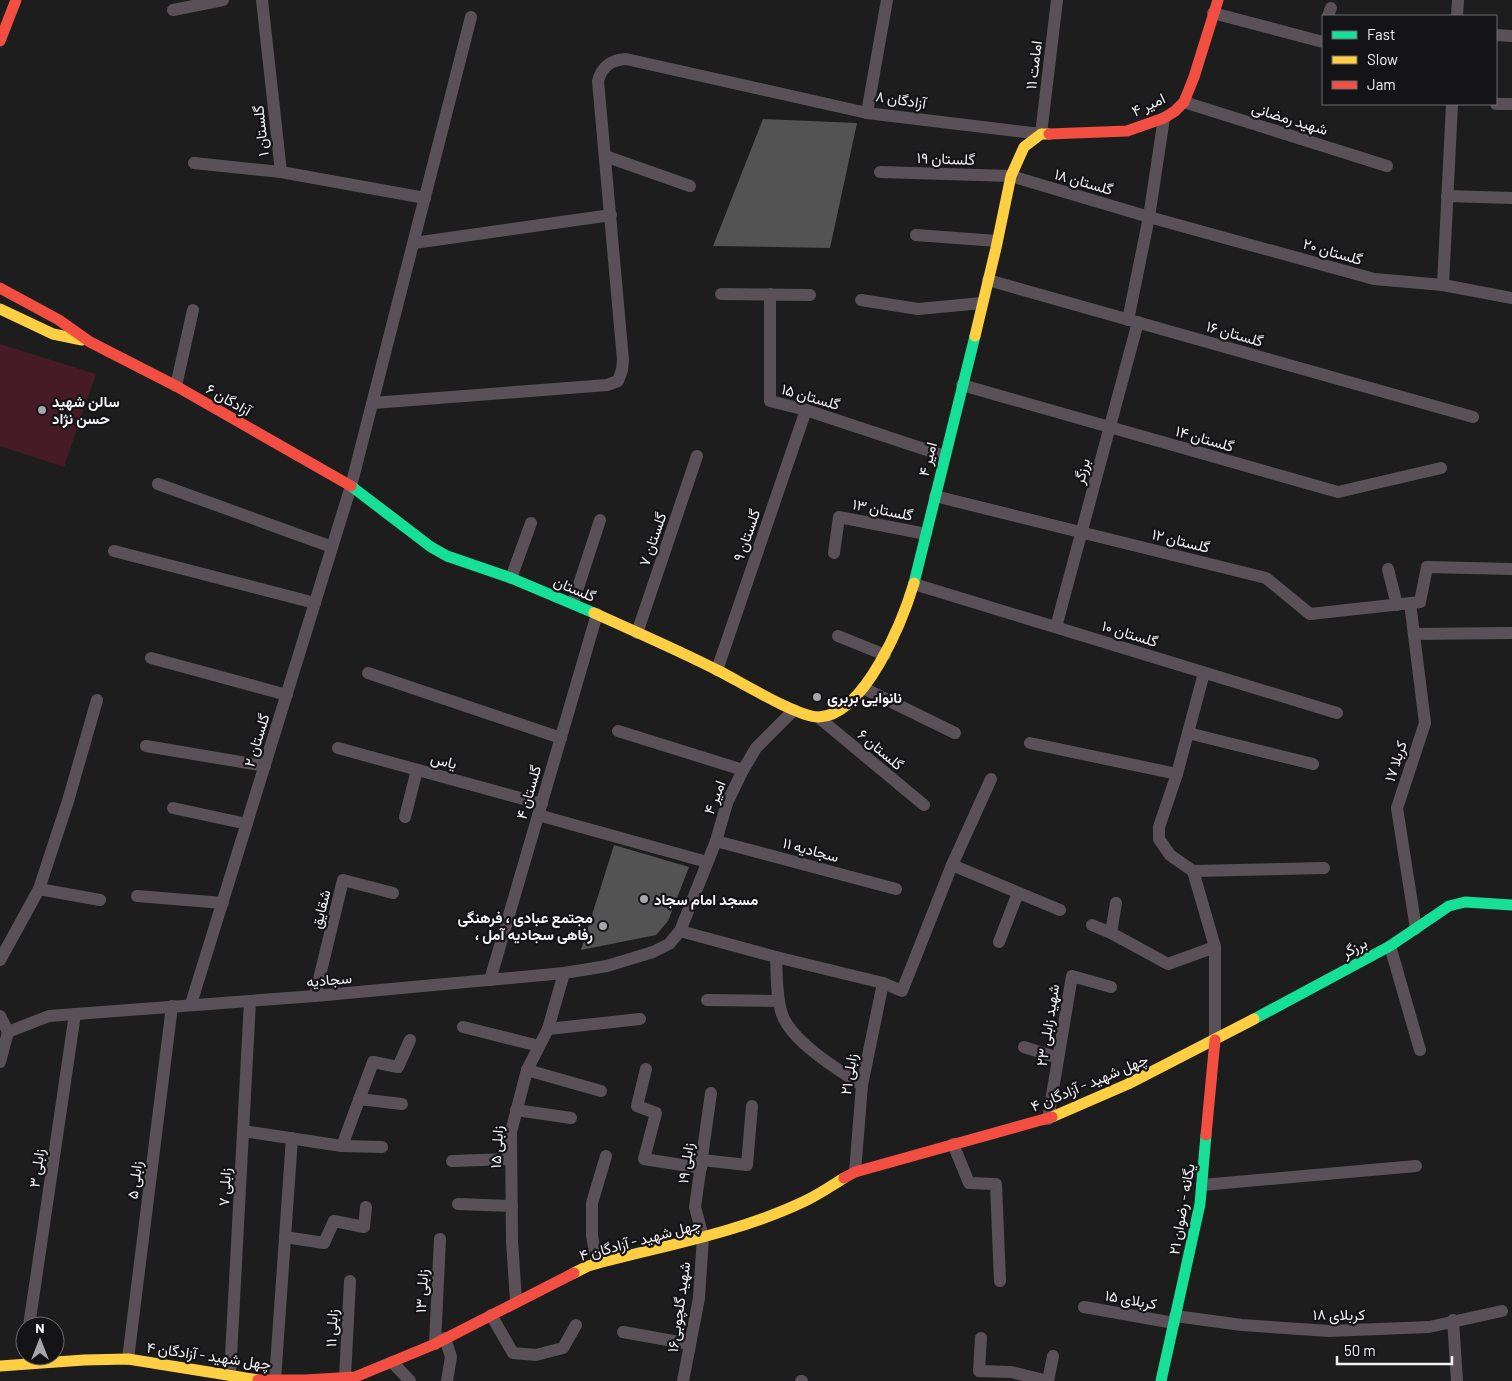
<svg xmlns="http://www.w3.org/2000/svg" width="1512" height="1381" viewBox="0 0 1512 1381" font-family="Barlow,Vazirmatn,sans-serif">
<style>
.green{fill:#461a26}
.building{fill:#535354}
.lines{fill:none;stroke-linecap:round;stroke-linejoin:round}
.street{stroke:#5a5158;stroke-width:12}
.fast{stroke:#16e098;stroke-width:11}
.slow{stroke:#ffcf43;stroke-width:11}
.jam{stroke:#f24e42;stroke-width:11}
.poi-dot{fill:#a8a7aa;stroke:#141316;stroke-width:2}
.labels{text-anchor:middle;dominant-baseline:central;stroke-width:4.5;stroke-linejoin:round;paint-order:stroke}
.street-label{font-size:15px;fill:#f3f2f5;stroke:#141316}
.poi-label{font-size:15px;font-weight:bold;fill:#f3f2f5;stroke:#141316;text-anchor:start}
</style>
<rect width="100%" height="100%" fill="#1d1d1e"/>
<path class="green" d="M0,344l96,30 -32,93 -64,-21z"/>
<g class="building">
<path d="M763,119l94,4 -27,125 -117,-2z"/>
<path d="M614,845l75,22 -21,54 -12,14 -75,15z"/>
</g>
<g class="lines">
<g class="street">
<path d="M262,0l19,172 144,26"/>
<path d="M887,0l-20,113 174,21 16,-134"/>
<path d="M173,10l50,-10"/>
<path d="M1213,13l110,29"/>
<path d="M1328,16l3,-8"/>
<path d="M1457,16l1,-16"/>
<path d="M1496,35l16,1"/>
<path d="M1184,102l203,64"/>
<path d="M1496,104h16"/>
<path d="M605,156l85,30"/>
<path d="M194,163l87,9"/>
<path d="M880,172l131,4 138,41 225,62 69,6 69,13"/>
<path d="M1447,196l65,2"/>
<path d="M916,235l81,6"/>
<path d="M414,243l197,-28"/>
<path d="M988,280l485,137"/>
<path d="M1443,285l9,-181"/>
<path d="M721,294l89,1"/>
<path d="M770,294v107l36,9 139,46"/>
<path d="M861,300l57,9 64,-6"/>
<path d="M1128,320l21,-103 15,-99"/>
<path d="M962,385l376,107 103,-24"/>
<path d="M176,386l17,-76"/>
<path d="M373,403l234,-18 11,-4 4,-11 1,-10 -25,-279c4,-15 13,-21 28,-22l241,54"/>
<path d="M158,484l174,63"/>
<path d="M935,496l331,82 44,36 110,-12 7,-35 85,2"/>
<path d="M114,551l201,52"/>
<path d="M834,553l5,-36 87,17"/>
<path d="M1388,569l9,36"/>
<path d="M511,578l20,-55"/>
<path d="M914,584l423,129"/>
<path d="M573,603l27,-83"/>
<path d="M1410,603l15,120 -28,85 19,121"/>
<path d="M1056,627l82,-305"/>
<path d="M637,633l60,-177"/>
<path d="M1414,634l98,-1"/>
<path d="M838,636l47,19"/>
<path d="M151,658l136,37"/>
<path d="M717,670l89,-260"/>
<path d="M368,673l193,65"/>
<path d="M1204,673l-27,101 -18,53v12l11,16 23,16 131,-3"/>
<path d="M863,688l92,45"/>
<path d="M818,717l106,88"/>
<path d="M618,731l125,39"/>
<path d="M1188,733l125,31"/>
<path d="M1030,743l147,31"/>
<path d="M146,746l119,20"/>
<path d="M338,748l204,56"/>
<path d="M173,808l74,16"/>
<path d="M538,815l169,47"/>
<path d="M405,817l12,-47"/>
<path d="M716,841l180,48"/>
<path d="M952,865l108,45"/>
<path d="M1193,871l22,76v93"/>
<path d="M39,889l61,11"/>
<path d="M137,896l86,7"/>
<path d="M1092,925l19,8 57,31 47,-17"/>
<path d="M680,931l96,26c1,19 0,39 6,57 9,27 56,56 80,71"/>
<path d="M1111,933l5,-30"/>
<path d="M999,942l19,-49"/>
<path d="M1390,946l30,104"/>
<path d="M776,957l107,26 19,8 50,-126 39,-86"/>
<path d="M0,960l39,-71 29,-88 29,-101"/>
<path d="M490,980l107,-366"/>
<path d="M315,996l28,-116 50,13"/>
<path d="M707,1000l72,1"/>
<path d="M191,1004l160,-518 120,-469"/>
<path d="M0,1016l8,16"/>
<path d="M463,1027l76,19"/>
<path d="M548,1029l92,-10"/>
<path d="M8,1032l41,-16 266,-20 249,-23 43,-7 46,-14 16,-8 11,-13 36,-90 11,-38 16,-33 13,-22 38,-38"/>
<path d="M1024,1047l34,11"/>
<path d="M0,1062l8,-30"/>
<path d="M646,1069l-9,37 19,7 -12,46 57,9"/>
<path d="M527,1070l74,21"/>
<path d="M359,1099l43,5"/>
<path d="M516,1110l55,8"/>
<path d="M1048,1119l24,-143 39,11"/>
<path d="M243,1131l99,15 40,1"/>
<path d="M953,1144l16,39 27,1 4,97"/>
<path d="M342,1146l31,-84 25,5 12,-27"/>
<path d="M702,1160l45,5 5,-59"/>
<path d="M452,1161l59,-2"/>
<path d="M855,1172l7,-87 21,-102"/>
<path d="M1202,1185l214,-19"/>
<path d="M458,1204l54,2"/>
<path d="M285,1237l39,6 10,-22 30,6 2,-20"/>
<path d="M597,1263l-5,-27v-33l14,-47"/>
<path d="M516,1301l-4,-60 -1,-109 16,-62 21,-41 16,-56"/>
<path d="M1084,1307l90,16"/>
<path d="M491,1315l22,38 23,2 27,-7 13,-23"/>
<path d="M1175,1316l67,9 87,6 100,-4 73,-16"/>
<path d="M1453,1320l4,61"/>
<path d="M29,1326l46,-312"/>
<path d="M623,1332l67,12"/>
<path d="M445,1338l6,19 -4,24"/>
<path d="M981,1338l-2,33 32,1 37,9 5,-25"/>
<path d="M435,1344l5,-105"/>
<path d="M128,1359l44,-353"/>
<path d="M392,1362l18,19"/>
<path d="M230,1375l20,-374"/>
<path d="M345,1377l5,-96"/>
<path d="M275,1380l17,-242"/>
<path d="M683,1381l16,-83 4,-61 -8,-30 16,-114"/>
<path d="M801,1381h1"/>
</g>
<g class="fast">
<path d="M351,486l80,61 16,9 64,22 83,35"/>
<path d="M914,583l61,-247"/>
<path d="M1254,1019l136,-73 59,-40 16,-4 47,3"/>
<path d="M1161,1381l39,-177 6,-69"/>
</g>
<g class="slow">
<path d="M0,309l53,25 29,6"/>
<path d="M975,336l21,-88 15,-72 13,-29 17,-13h8"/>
<path d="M594,613c42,19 84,37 125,58 20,10 80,47 100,46 46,-2 84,-97 95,-134"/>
<path d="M1052,1117l76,-33 126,-65"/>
<path d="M574,1273l14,-7c72,-20 148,-32 217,-65 13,-6 26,-15 39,-23"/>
<path d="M0,1366l84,-6 44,-1 130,21"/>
</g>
<g class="jam">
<path d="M0,41l16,-41"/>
<path d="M1049,134l78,-3 37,-13 11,-7 9,-9 10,-25 24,-77"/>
<path d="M0,288l59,32 31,22 86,44 175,100"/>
<path d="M1206,1135l9,-95"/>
<path d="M844,1178l11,-6 197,-55"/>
<path d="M258,1380h47l50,-3 80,-33 139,-71"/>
</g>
</g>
<g class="poi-dot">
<circle cx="42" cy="410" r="5"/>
<circle cx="817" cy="697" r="5"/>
<circle cx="644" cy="899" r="5"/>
<circle cx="603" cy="926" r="5"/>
</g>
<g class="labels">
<g class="street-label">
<text transform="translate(1033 65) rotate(-83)">امامت ۱۱</text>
<text transform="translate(901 99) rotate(9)">آزادگان ۸</text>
<text transform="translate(1148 104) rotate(-25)">امیر ۴</text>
<text transform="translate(1290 118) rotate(17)">شهید رمضانی</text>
<text transform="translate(260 131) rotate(-96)">گلستان ۱</text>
<text transform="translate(946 158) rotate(2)">گلستان ۱۹</text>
<text transform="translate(1084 181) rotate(16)">گلستان ۱۸</text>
<text transform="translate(1333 251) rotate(16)">گلستان ۲۰</text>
<text transform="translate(1235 333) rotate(16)">گلستان ۱۶</text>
<text transform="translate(811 396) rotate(16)">گلستان ۱۵</text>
<text transform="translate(229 399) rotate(30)">آزادگان ۶</text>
<text transform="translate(1205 438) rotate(16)">گلستان ۱۴</text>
<text transform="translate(927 459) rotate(-76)">امیر ۴</text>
<text transform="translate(1081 471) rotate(-75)">برزگر</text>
<text transform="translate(883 509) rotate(11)">گلستان ۱۳</text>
<text transform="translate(746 535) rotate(-71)">گلستان ۹</text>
<text transform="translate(652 539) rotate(-71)">گلستان ۷</text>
<text transform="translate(1181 540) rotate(14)">گلستان ۱۲</text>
<text transform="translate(575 588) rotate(23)">گلستان</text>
<text transform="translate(1130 633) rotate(17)">گلستان ۱۰</text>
<text transform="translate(256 740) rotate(-73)">گلستان ۲</text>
<text transform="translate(881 749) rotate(40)">گلستان ۶</text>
<text transform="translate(444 760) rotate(15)">یاس</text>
<text transform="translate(1395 761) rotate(-72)">کربلا ۱۷</text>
<text transform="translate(528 792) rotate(-74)">گلستان ۴</text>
<text transform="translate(714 797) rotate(-69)">امیر ۴</text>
<text transform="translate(811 849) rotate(15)">سجادیه ۱۱</text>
<text transform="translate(320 909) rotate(-76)">شقایق</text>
<text transform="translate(1354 947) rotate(-28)">برزگر</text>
<text transform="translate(329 979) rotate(-5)">سجادیه</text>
<text transform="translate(1047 1025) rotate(-81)">شهید زابلی ۲۳</text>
<text transform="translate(848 1074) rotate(-81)">زابلی ۲۱</text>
<text transform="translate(1089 1082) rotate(-23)">چهل شهید - آزادگان ۴</text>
<text transform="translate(496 1147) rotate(-87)">زابلی ۱۵</text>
<text transform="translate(685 1163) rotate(-82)">زابلی ۱۹</text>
<text transform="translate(36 1168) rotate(-82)">زابلی ۳</text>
<text transform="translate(134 1180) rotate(-83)">زابلی ۵</text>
<text transform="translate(224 1187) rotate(-87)">زابلی ۷</text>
<text transform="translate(1181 1209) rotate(-80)">یگانه - رضوان ۲۱</text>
<text transform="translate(640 1239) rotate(-15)">چهل شهید - آزادگان ۴</text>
<text transform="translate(421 1291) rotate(-87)">زابلی ۱۳</text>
<text transform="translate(1131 1299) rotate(10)">کربلای ۱۵</text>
<text transform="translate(678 1307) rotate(-82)">شهید گلچوبی۱۶</text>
<text x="1339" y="1314">کربلای ۱۸</text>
<text transform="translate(331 1328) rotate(-87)">زابلی ۱۱</text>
<text transform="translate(209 1355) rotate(8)">چهل شهید - آزادگان ۴</text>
</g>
<g class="poi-label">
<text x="52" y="401">سالن شهید<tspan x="52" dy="17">حسن نژاد</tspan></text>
<text x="827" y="697">نانوایی بربری</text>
<text x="654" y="899">مسجد امام سجاد</text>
<text x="593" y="917" text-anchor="end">مجتمع عبادی ، فرهنگی<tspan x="593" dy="17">، رفاهی سجادیه آمل</tspan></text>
</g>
</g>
<rect x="1322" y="15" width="175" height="90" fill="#141316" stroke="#6d6c6f"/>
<rect x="1332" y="31" width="25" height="8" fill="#16e098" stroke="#6d6c6f"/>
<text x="1367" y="40" font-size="15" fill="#f3f2f5">Fast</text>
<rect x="1332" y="56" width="25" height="8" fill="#ffcf43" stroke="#6d6c6f"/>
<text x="1367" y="65" font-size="15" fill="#f3f2f5">Slow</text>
<rect x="1332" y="81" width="25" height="8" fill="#f24e42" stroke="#6d6c6f"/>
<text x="1367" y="90" font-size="15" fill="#f3f2f5">Jam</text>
<g transform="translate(40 1341)"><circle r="24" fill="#141316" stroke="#6d6c6f"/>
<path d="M0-4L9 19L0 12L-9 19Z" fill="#a8a7aa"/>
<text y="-8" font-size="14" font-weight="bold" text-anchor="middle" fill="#f3f2f5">N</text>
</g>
<path d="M1337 1356v8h115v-8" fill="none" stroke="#f3f2f5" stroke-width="2.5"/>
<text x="1344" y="1356" font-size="15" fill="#f3f2f5" stroke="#141316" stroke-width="4" paint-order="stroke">50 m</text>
</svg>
